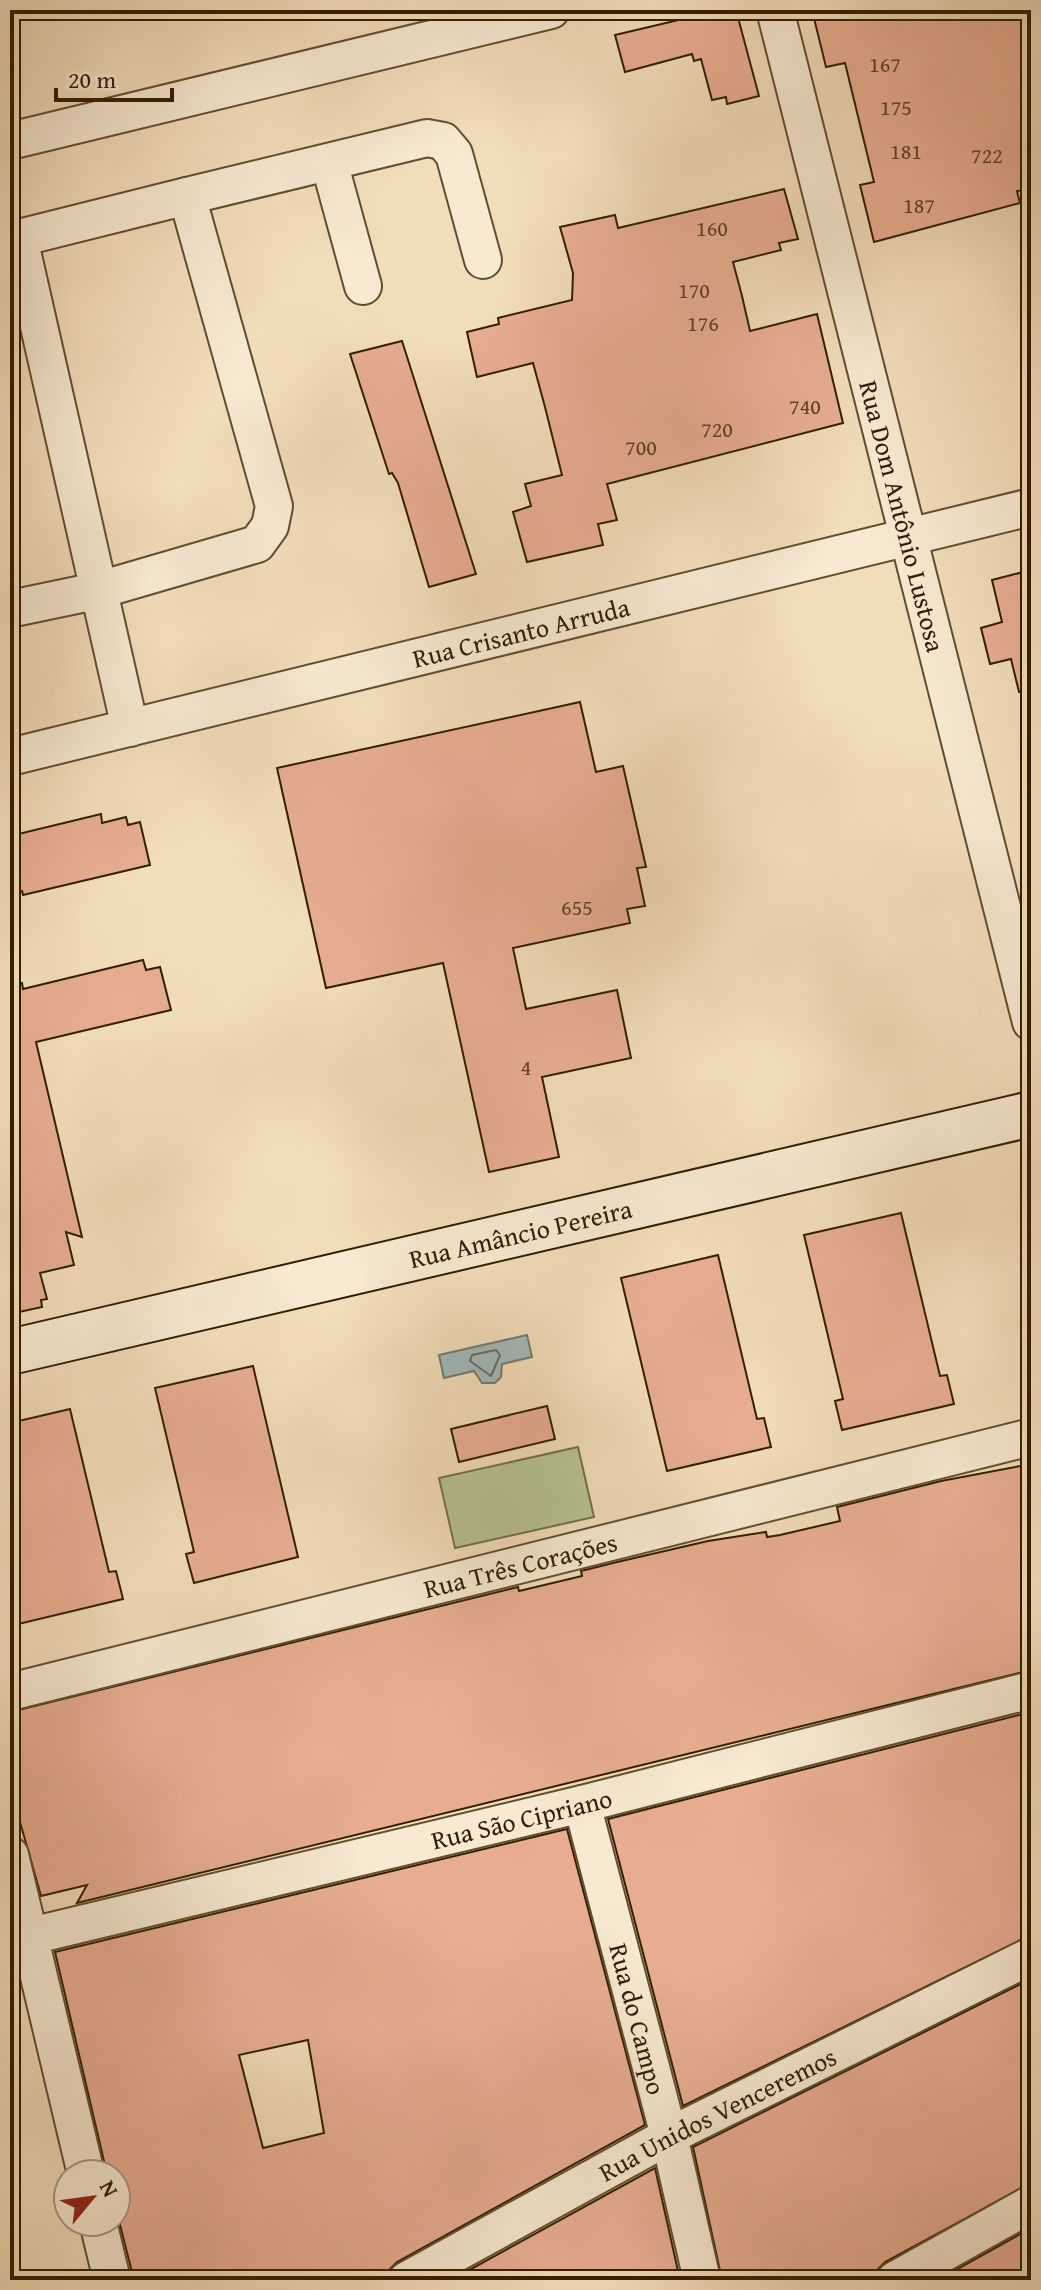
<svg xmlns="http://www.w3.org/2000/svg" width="1041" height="2290" viewBox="0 0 1041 2290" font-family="'Gentium Book Plus',serif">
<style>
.green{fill:#b7c292;stroke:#74704a;stroke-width:2}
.water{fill:#a1b8bb;stroke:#747a71;stroke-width:2}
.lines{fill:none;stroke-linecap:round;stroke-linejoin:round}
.shore{stroke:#696b5e;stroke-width:2}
.building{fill:#e8ad91;stroke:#311e01;stroke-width:2;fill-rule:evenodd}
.street-casing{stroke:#614e2f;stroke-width:40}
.secondary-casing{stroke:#311e01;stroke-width:48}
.street{stroke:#f7e9d2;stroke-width:36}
.secondary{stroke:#f7e9d2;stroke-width:44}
.labels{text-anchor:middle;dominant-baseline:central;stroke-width:6;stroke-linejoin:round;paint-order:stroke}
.number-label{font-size:22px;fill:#5f4225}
.street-label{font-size:26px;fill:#311e01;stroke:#f7e9d2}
</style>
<rect width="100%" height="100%" fill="#f2ddba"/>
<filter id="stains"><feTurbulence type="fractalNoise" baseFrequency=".0025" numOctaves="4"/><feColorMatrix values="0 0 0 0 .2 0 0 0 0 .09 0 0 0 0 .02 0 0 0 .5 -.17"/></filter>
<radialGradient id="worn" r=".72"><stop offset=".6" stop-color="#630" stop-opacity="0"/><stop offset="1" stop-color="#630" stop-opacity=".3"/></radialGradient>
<path class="green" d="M578,1447l16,70 -139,31 -16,-70z"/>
<path class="water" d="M527,1335l5,22 -30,7 -1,13 -6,6h-13l-8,-12 -30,7 -5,-23z"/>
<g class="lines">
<path class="shore" d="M496,1350l4,5 -9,21 -21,-15 2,-6z"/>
</g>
<g class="building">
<path d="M721,10h15l23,86 -32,8 -1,-7 -14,3 -11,-41 -7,2 -2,-7 -67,18 -10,-37z"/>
<path d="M812,10h219v179l-14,2 3,12 -146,39 -14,-57 14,-3 -29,-119 -19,4z"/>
<path d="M784,189l14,50 -19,4 2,7 -48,12 9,34 8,35 67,-17 26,109 -236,61 10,36 -19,4 5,21 -76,17 -14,-50 18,-6 -6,-22 37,-9 -17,-68 -12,-44 -56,14 -10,-45 32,-8 -1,-6 74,-18 1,-27 -13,-46 55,-12 3,13z"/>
<path d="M402,341l74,233 -47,13 -31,-104 -6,-10 -3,1 -39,-120z"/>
<path d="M1031,570v121l-12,1 -8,-33 -21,5 -9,-36 21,-6 -10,-42z"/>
<path d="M580,702l16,70 27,-6 23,101 -9,1 8,38 -18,3 3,14 -117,25 13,61 91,-19 14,68 -89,19 17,80 -70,15 -46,-209 -117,25 -49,-220z"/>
<path d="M101,814l1,9 24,-6 2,8 12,-3 10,43 -127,30 -1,-4 -12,3v-58z"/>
<path d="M143,960l3,10 14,-3 11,43 -135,32 46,195 -16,-5 8,33 -34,8 7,26 -6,1 1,7 -32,7v-330l12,-1 1,6z"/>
<path d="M901,1213l39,163 7,-1 7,29 -112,26 -7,-29 8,-2 -39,-164z"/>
<path d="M718,1255l39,164 7,-1 7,29 -104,24 -46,-193z"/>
<path d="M253,1366l45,191 -104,26 -8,-29 8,-2 -39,-164z"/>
<path d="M547,1406l8,33 -96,23 -8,-33z"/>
<path d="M70,1409l39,163 7,-1 7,28 -113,27v-203z"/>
<path d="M1031,1464v206l-954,233 10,-18 -46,11 -21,-74 -5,-29 5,-2 -10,-53v-26l508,-125 1,4 63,-15 -1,-5 32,-8 95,-22 58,-9 1,5 13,-2 60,-14 -3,-14 104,-26z"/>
<path d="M1031,1712v223l-348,171 -75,-287z"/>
<path d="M567,1829l78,296 -248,137 -8,8 -3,10h-252l-18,-71v-35h-9l-52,-222zM308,2040l16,93 -61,15 -24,-93z"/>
<path d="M1031,1979v204l-146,79 -8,8 -3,10h-152l-29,-133z"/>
<path d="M655,2168l25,112h-229z"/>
<path d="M1031,2228v52h-93z"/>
</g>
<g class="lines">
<g class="street-casing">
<g id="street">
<path id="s1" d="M775,10l256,1012"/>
<path d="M10,141l541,-131"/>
<path d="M329,162l34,124"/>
<path d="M187,196l240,-58 16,3 11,13 29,106"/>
<path d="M10,609l86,-18 161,-47 13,-18 4,-20 -87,-310 -168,42 111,490"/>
<path id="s2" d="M10,757l1021,-250"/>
<path id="s3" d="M10,1692l1021,-255"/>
<path id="s4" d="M582,1804l87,332 33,144"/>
<path d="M10,1855l76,319"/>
<path id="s5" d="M10,1941l572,-137 449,-114"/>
<path d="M98,2222l14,58"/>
<path id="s6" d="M407,2280l262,-144 362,-180"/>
<path d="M895,2280l136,-76"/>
</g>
</g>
<g class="secondary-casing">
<g id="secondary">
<path id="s7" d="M10,1352l1021,-238"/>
</g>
</g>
<use href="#street" class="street"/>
<use href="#secondary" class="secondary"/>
</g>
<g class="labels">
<g class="number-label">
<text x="885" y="64">167</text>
<text x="896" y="107">175</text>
<text x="906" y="151">181</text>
<text x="987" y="155">722</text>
<text x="919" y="205">187</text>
<text x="712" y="228">160</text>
<text x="694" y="290">170</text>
<text x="703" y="323">176</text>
<text x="805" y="406">740</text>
<text x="717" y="429">720</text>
<text x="641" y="447">700</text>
<text x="577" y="907">655</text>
<text x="526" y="1067">4</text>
</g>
<g class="street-label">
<text stroke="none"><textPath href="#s1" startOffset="522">Rua Dom Antônio Lustosa</textPath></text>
<text stroke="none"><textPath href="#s2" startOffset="526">Rua Crisanto Arruda</textPath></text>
<text stroke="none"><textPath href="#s7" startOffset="524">Rua Amâncio Pereira</textPath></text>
<text stroke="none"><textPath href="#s3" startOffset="526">Rua Três Corações</textPath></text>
<text stroke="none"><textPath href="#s5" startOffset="526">Rua São Cipriano</textPath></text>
<text stroke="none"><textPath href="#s4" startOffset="222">Rua do Campo</textPath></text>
<text stroke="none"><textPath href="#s6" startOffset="352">Rua Unidos Venceremos</textPath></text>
</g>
</g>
<rect width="1041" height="2290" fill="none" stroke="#f2ddba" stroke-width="40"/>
<rect x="12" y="12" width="1017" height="2266" fill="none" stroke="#311e01" stroke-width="4"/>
<rect x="20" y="20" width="1001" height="2250" fill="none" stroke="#311e01" stroke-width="2"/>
<g transform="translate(92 2198) rotate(61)"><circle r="38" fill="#f7e9d2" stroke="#a8987e" stroke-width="2"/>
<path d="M0-6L14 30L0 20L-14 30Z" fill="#8f2418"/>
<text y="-12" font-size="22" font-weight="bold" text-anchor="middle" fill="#311e01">N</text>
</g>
<path d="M56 88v12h116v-12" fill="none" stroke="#311e01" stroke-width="4"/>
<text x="68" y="88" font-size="24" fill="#311e01" stroke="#f7e9d2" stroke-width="6" paint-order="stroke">20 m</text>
<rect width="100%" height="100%" filter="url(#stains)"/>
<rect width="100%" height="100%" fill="url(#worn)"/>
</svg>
